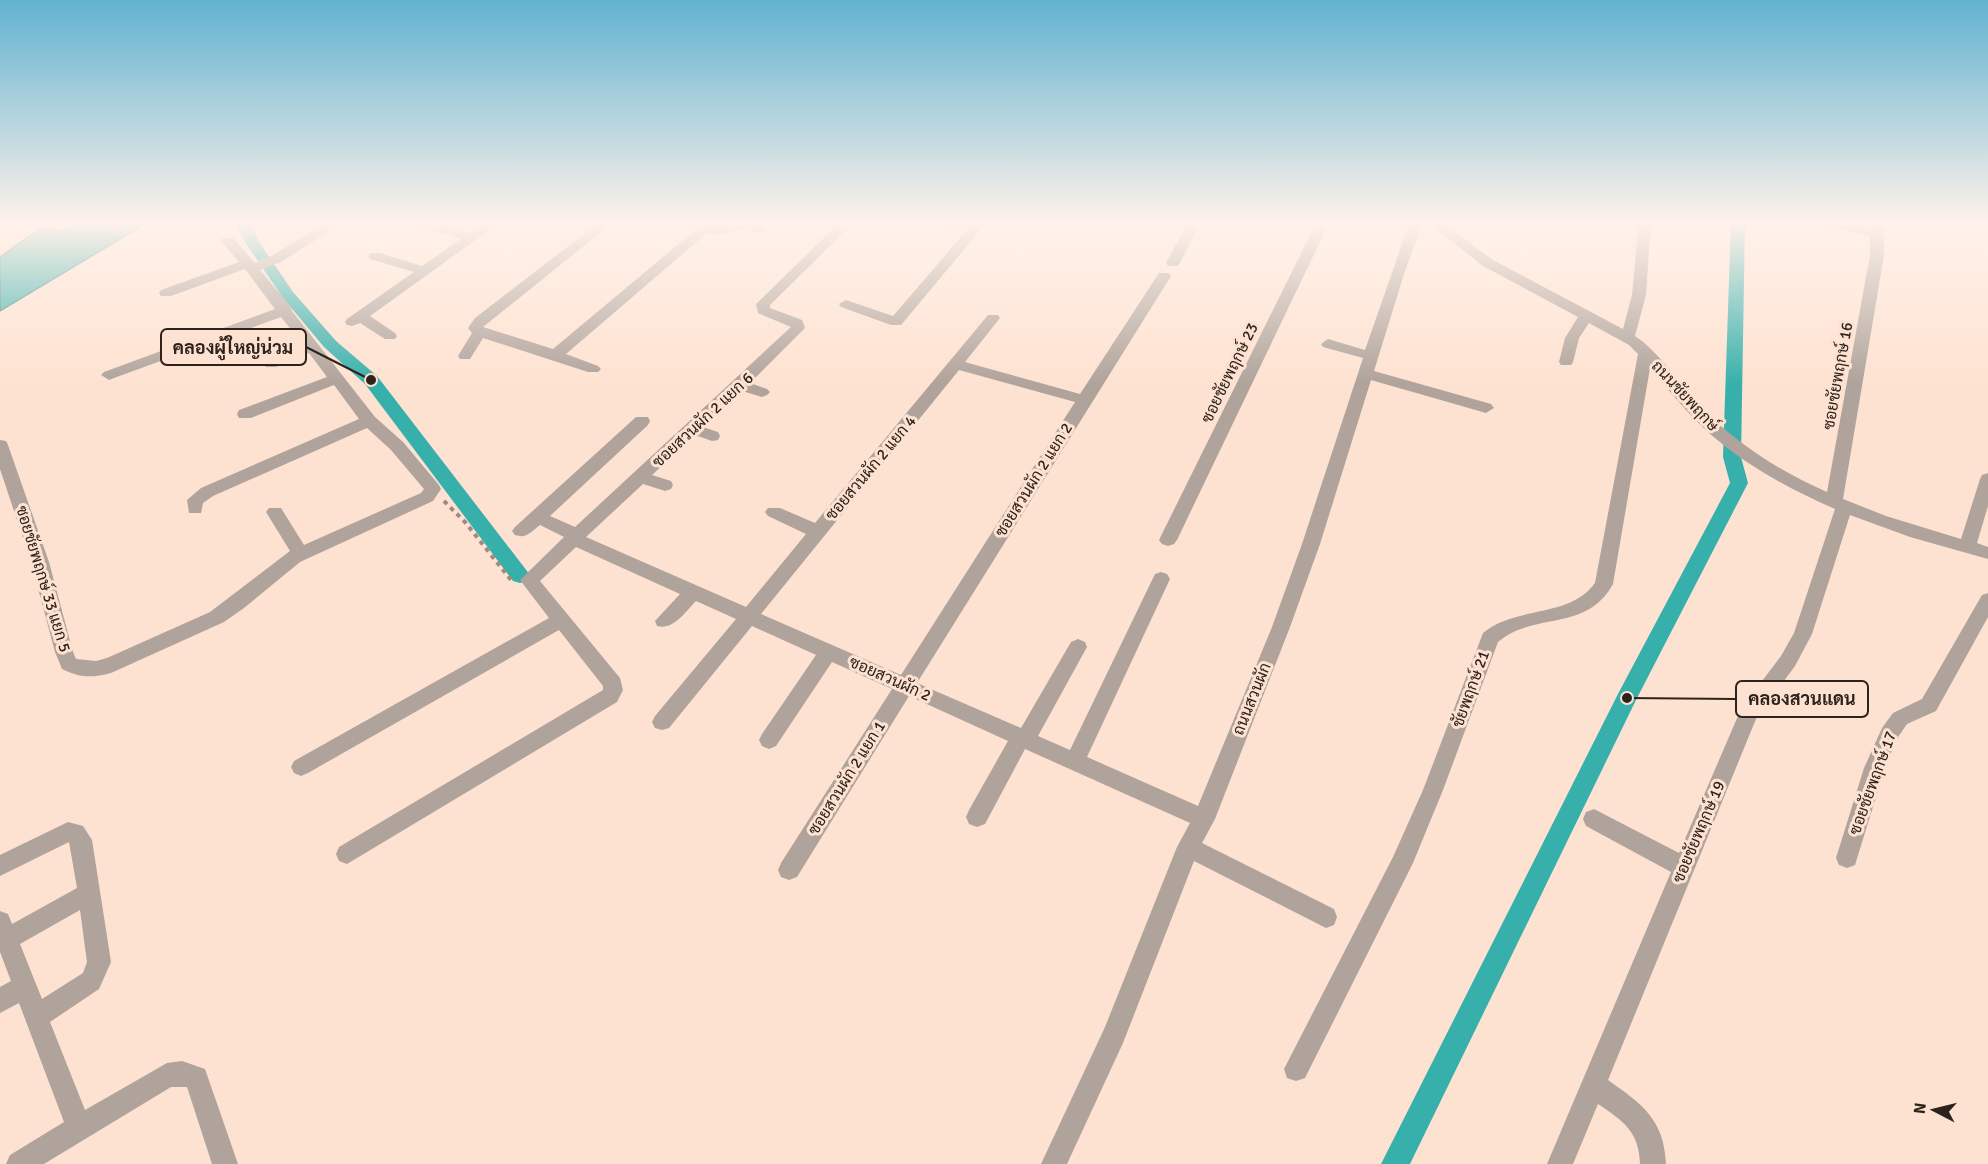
<svg xmlns="http://www.w3.org/2000/svg" width="1988" height="1164" viewBox="0 0 1988 1164" font-family="Signika,Sarabun,sans-serif">
<style>
.water{fill:#37b0ac;stroke:#348681;stroke-width:1.5}
.lines{fill:none;stroke-linecap:round;stroke-linejoin:round}
.canal{fill:#37b0ac;fill-rule:evenodd}
.path{stroke:#a08c7f;stroke-width:4;stroke-dasharray:4.5 4.5;stroke-linecap:butt}
.minor{fill:#afa39c;fill-rule:evenodd}
.labels{text-anchor:middle;dominant-baseline:central;stroke-width:6;stroke-linejoin:round;paint-order:stroke}
.street-label{font-size:16px;fill:#2d231c;stroke:#fee2d1}
.leader{fill:none;stroke:#2d231c;stroke-width:2}
.callout-dot{fill:#2d231c;stroke:#fee2d1;stroke-width:2}
.callout{fill:#fee2d1;stroke:#2d231c;stroke-width:2}
.callout-label{font-size:18px;text-anchor:middle;font-weight:bold;fill:#2d231c}
</style>
<rect width="100%" height="100%" fill="#fee2d1"/>
<path class="water" d="M79,221h71l-150,90v-54l44,-32 17,7z"/>
<g class="lines">
<g class="canal">
<path d="M234,221h14l13,24 32,47 43,49 41,35 150,195 3,5 -3,5 -7,2 -7,-2 -148,-197 -41,-37 -41,-49 -36,-53z"/>
<path d="M1731,221h14l-4,236 7,26 -112,217 -226,464h-29l238,-472 111,-209 -7,-26z"/>
</g>
<path class="path" d="M444,501l21,21 46,58"/>
<g class="minor">
<path d="M330,221h15l-64,41 -21,8 31,37 1,4 83,106 28,25 36,43 2,4 -8,12 -133,61 -56,46 -20,14 -113,51c-19,5 -31,5 -49,-4l-7,-17 -24,-90 -31,-93v-29l6,1 2,4 41,117 24,90 3,7 20,2 11,-3 103,-46 80,-61 -24,-39 3,-4h12l23,37 117,-52 3,-4 -33,-39 -24,-22 -154,68 -10,7 -2,10h-12l-2,-13 14,-12 158,-69 -25,-34 -83,33h-12l-2,-4 2,-4 88,-33 -18,-24 -33,14h-10l-2,-3 2,-3 37,-16 -22,-28 -167,61 -5,2 -8,-5 3,-3 171,-63 -30,-40 -74,27h-10l-2,-3 2,-3 78,-28 -18,-21 2,-3h10l22,25 16,-7z"/>
<path d="M413,221h19l37,12 18,-12h15l-132,95 25,17 2,3 -2,3h-10l-25,-16 -8,3 -5,-1 -2,-3 2,-3 67,-47 -44,-13 -2,-3 2,-3h10l42,13 39,-27 -47,-15z"/>
<path d="M601,221h14l-132,106 70,22 153,-128h14l-5,6h3l21,-6 25,5 2,3 -7,4 -20,-4 -20,6 -12,-2 -141,121 32,12 3,3 -3,3h-10l-105,-34 -13,21h-10l-2,-3 14,-23 -4,-5 7,-10z"/>
<path d="M841,221h14l-85,84v3l32,12 3,8 -55,55 17,6 3,3 -3,3 -5,2 -20,-6 -39,36 15,5 2,4 -2,4 -6,1 -17,-6 -43,40 19,6 2,4 -2,4 -6,2 -22,-7 -57,53 160,70 60,-73 -38,-18 -3,-4 3,-4h12l35,15 173,-208h10l2,3 -35,44 115,32 79,-121h10l2,3 -254,407 104,45 50,-86 7,-3 7,3 2,5 -49,89 32,14 85,-176 6,-2 6,2 3,5 -83,178 111,49 74,-179 30,-83 61,-186 -40,-11 -2,-3 7,-5 37,11 45,-129h13l-19,53 -30,97 117,33 3,4 -8,5 -115,-33 -51,164 -30,83 -75,192 -13,24 132,66 3,8 -3,8 -8,3 -132,-67 -71,182 -56,121h-26l64,-137 72,-180 13,-24 -165,-74 -40,75 -8,3 -8,-3 -3,-7 3,-7 39,-69 -99,-45 -112,181 -8,3 -8,-3 -3,-7 3,-7 111,-174 -60,-27 -56,84 -7,3 -7,-3 -3,-6 3,-6 54,-79 -64,-29 -83,102 -7,2 -7,-2 -3,-6 3,-6 81,-97 -40,-18c-10,10 -23,30 -39,25l-2,-5 25,-27 -104,-47 -36,34 80,97 3,12 -6,12 -270,162 -8,-3 -3,-7 3,-7 264,-157v-4l-44,-56 -251,143 -7,3 -7,-3 -3,-6 3,-6 255,-143 -29,-38 44,-43 -24,-12c-9,7 -14,14 -25,10l-3,-4 3,-4 121,-110h12l2,4 -2,4 -98,91 25,11 216,-200 -33,-14 -2,-9zM959,370l116,32 -174,273 -140,-61z"/>
<path d="M941,221l32,2 2,-2h13l-87,104h-10l-50,-18 -2,-3 7,-4 47,16 74,-86 -25,-6z"/>
<path d="M1189,221h13l-24,45h-10l-2,-3z"/>
<path d="M1317,221h13l-153,319 -3,4 -6,2 -6,-2 -3,-4z"/>
<path d="M1426,221h14l53,39 130,69 9,-34 7,-74h12l-5,74 -11,41c23,15 44,47 63,68 36,38 81,67 129,88l43,-237v-19l-51,-12 -1,-3h23l29,7 1,-7h12l1,34 -41,244 43,17 75,23 19,-60 2,-4 6,-2v33l-11,37 11,4v12l-78,-22 -60,-22 -38,119 -17,32 -39,53 -148,361c34,24 56,39 58,84h-26c-1,-33 -17,-43 -42,-60l-25,60h-26l124,-292 -85,-46 -3,-7 3,-7 8,-3 85,44 62,-144 40,-53 13,-23 41,-124c-46,-20 -88,-43 -126,-76 -22,-20 -40,-43 -59,-65l-37,216c-27,49 -79,27 -115,58l-55,148 -30,73 -108,215 -9,3 -9,-3 -3,-9 109,-212 30,-67 60,-157c33,-28 86,-14 112,-50l43,-229 -9,-9 -40,-22 -10,15 -6,24 -2,3h-10l-2,-3 6,-24 13,-21 -95,-51z"/>
<path d="M1988,593v24l-52,94 -29,13 -11,16 -11,28 -30,97 -8,3 -8,-3 -3,-7 28,-90 18,-40 11,-15 29,-14 60,-104z"/>
<path d="M68,822l15,4 9,14 19,122 -12,27 -49,33 35,88 82,-47 15,-2 23,8 33,95h-26l-25,-77h-16l-127,77h-38l4,-9 54,-33 -45,-119 -19,10v-26l11,-6 -11,-29v-41l8,3 4,10 65,-36 -8,-46 -69,34v-21zM80,910l7,52 -4,11 -41,26 -22,-55z"/>
</g>
</g>
<linearGradient id="sky" x2="0" y2="1"><stop stop-color="#61b2d0"/><stop offset="0.58" stop-color="#fff2ea"/><stop offset="1" stop-color="#fff2ea" stop-opacity="0"/></linearGradient>
<rect width="1988" height="384" fill="url(#sky)"/>
<g class="labels">
<g class="street-label">
<text transform="translate(1230 373) rotate(-64)">ซอยชัยพฤกษ์ 23</text>
<text transform="translate(1838 376) rotate(-80)">ซอยชัยพฤกษ์ 16</text>
<text transform="translate(1685 396) rotate(47)">ถนนชัยพฤกษ์</text>
<text transform="translate(703 420) rotate(-43)">ซอยสวนผัก 2 แยก 6</text>
<text transform="translate(871 468) rotate(-50)">ซอยสวนผัก 2 แยก 4</text>
<text transform="translate(1034 480) rotate(-58)">ซอยสวนผัก 2 แยก 2</text>
<text transform="translate(43 579) rotate(73)">ซอยชัยพฤกษ์ 33 แยก 5</text>
<text transform="translate(890 679) rotate(24)">ซอยสวนผัก 2</text>
<text transform="translate(1471 689) rotate(-70)">ชัยพฤกษ์ 21</text>
<text transform="translate(1252 699) rotate(-68)">ถนนสวนผัก</text>
<text transform="translate(847 778) rotate(-58)">ซอยสวนผัก 2 แยก 1</text>
<text transform="translate(1873 783) rotate(-70)">ซอยชัยพฤกษ์ 17</text>
<text transform="translate(1699 832) rotate(-67)">ซอยชัยพฤกษ์ 19</text>
</g>
</g>
<path class="leader" d="M371 380L306 347M1627 698L1736 699"/>
<g class="callout-dot">
<circle cx="371" cy="380" r="6"/>
<circle cx="1627" cy="698" r="6"/>
</g>
<g class="callout">
<rect x="161" y="329" width="145" height="36" rx="6"/>
<rect x="1736" y="681" width="132" height="36" rx="6"/>
</g>
<g class="callout-label">
<text x="233" y="354">คลองผู้ใหญ่น่วม</text>
<text x="1802" y="705">คลองสวนแดน</text>
</g>
<g transform="translate(1934 1110) rotate(277)" stroke="#fee2d1" stroke-width="4.5" paint-order="stroke">
<path d="M0-4.5L10 22L0 15L-10 22Z" fill="#2d231c"/>
<text y="-9" font-size="16" font-weight="bold" text-anchor="middle" fill="#2d231c">N</text>
</g>
</svg>
